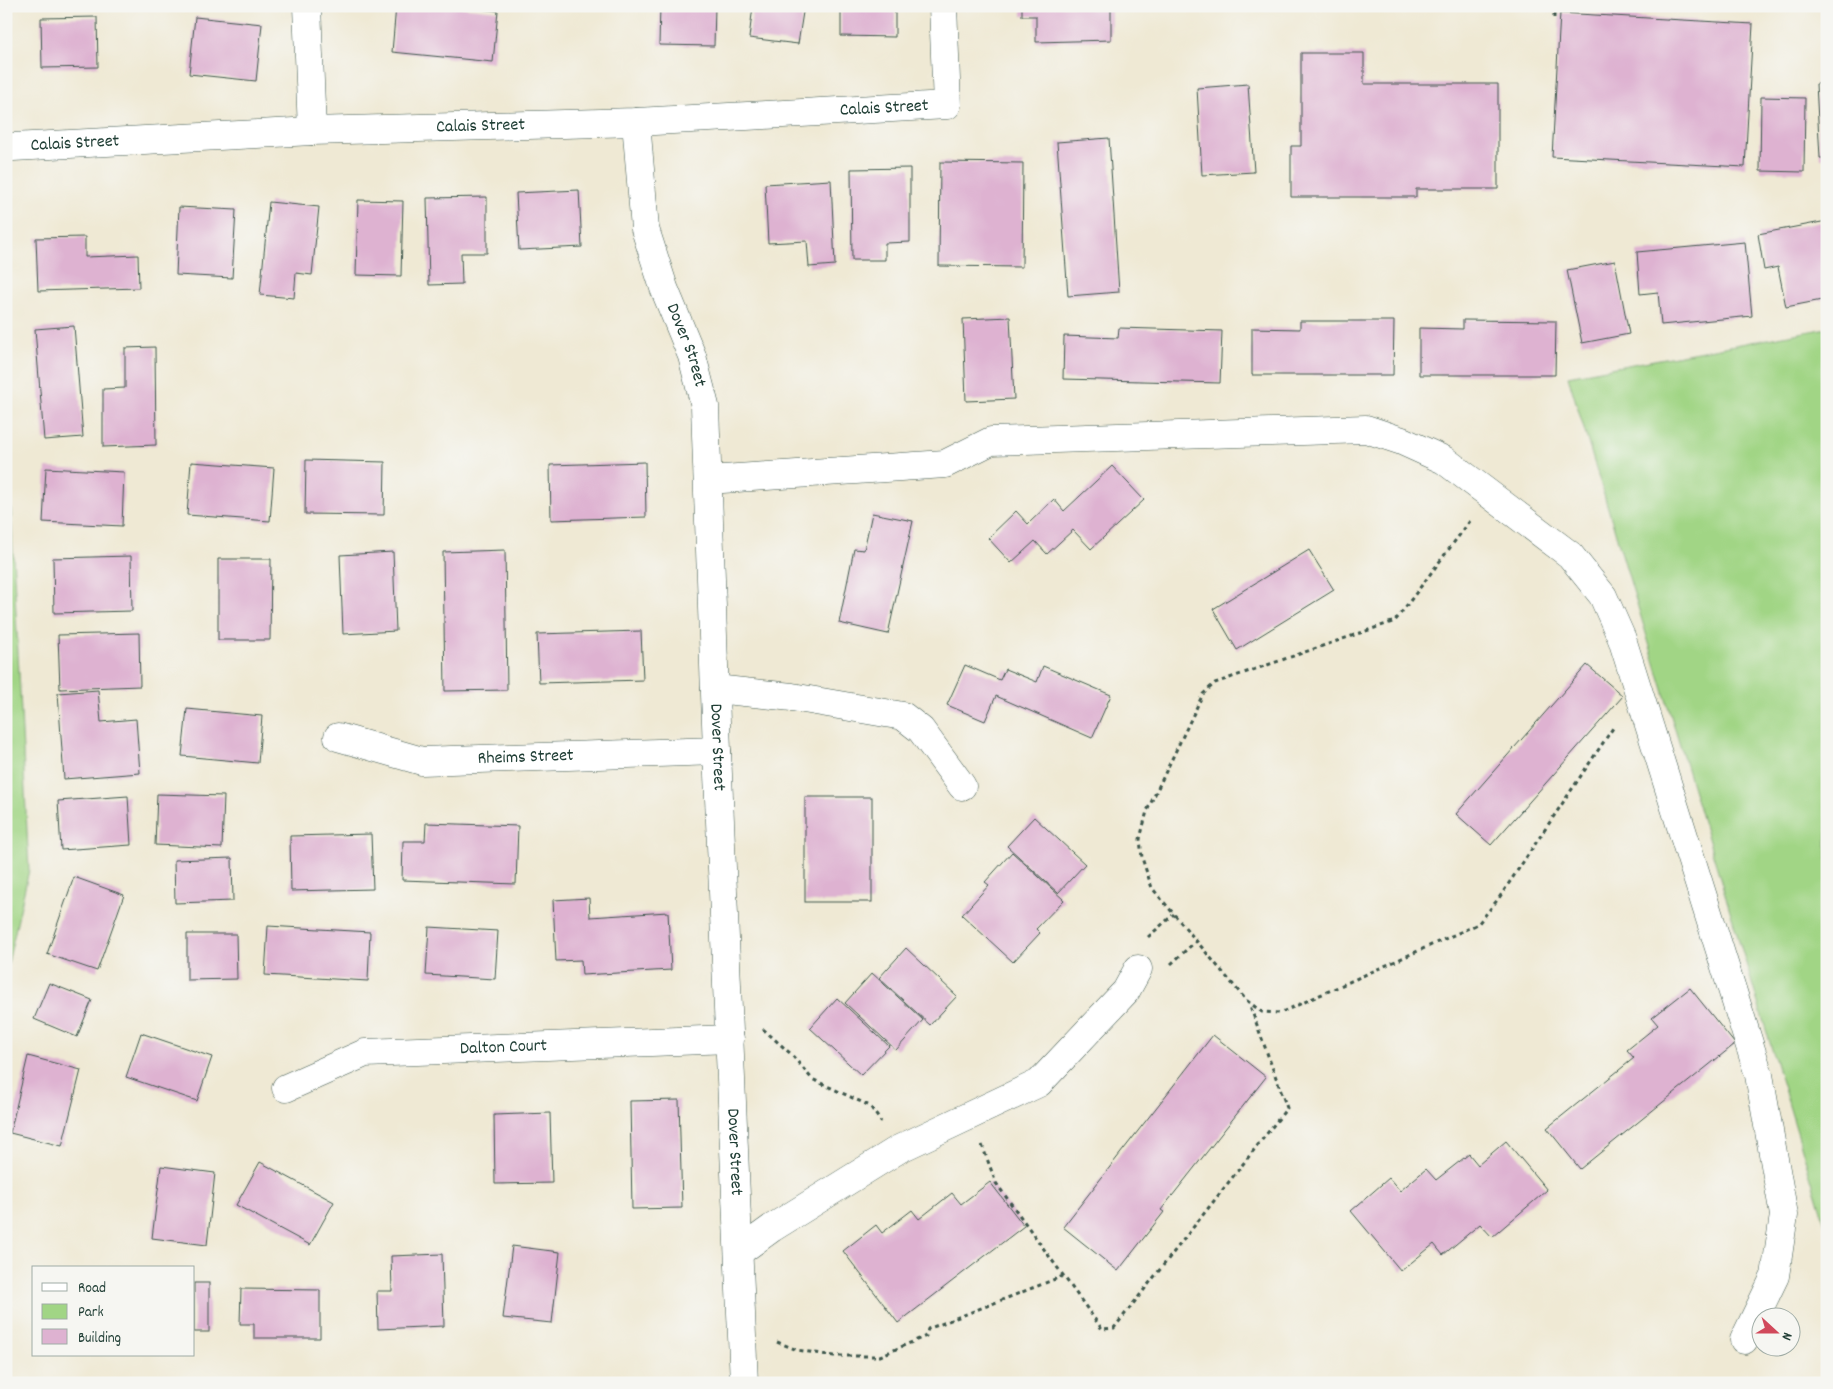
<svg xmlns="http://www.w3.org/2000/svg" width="1833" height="1389" viewBox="0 0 1833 1389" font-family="Dekko,sans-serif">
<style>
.green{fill:#a1d585;stroke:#60895c}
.building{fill:#deb2d1}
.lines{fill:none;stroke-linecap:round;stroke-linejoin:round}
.minor-casing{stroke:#3e574c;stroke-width:29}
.path{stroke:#3e574c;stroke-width:3;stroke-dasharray:4 4;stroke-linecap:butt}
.minor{stroke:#fff;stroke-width:28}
.labels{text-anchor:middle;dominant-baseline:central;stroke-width:4;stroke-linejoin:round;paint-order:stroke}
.street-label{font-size:18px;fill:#1f3d34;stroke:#f6f6f2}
</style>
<rect width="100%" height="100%" fill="#f6f6f2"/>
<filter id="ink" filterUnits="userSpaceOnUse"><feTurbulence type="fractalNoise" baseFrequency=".02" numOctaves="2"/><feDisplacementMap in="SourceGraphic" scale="10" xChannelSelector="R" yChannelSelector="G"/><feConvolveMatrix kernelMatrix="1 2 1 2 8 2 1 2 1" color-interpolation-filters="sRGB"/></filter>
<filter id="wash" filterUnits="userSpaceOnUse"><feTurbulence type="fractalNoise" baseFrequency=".0096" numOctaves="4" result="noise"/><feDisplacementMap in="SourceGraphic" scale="20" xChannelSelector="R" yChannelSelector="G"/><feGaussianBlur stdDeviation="1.12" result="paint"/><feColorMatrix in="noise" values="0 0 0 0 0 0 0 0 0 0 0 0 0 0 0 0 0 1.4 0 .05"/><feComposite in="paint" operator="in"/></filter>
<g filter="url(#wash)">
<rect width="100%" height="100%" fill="#efe9d4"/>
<g class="green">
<path d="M1827,328v903l-259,-855z"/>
<path d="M6,415l23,455 -23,102z"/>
</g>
<g id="blocks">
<g class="building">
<path d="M396,6h54l48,5 -5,51 -101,-10z"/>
<path d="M660,6h55l-1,40 -55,-1z"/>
<path d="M753,6h51l-6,38 -49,-6z"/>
<path d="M841,6h54v31l-54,-1z"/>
<path d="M1022,6h89v34l-75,2v-26h-14z"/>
<path d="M1560,13l193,11 -8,143 -193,-10z"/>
<path d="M97,17l1,50 -56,1 -1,-50z"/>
<path d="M195,17l67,7 -6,57 -67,-7z"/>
<path d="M1301,53h63v31h134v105h-82v8h-125v-51h10z"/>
<path d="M1827,83v75h-7l-4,-74z"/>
<path d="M1248,84l6,88 -52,3 -5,-87z"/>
<path d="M1761,97l44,1 -1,74 -44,-1z"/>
<path d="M1109,138l10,154 -51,4 -11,-154z"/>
<path d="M940,162l83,1 -1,104 -83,-1z"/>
<path d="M910,168v74l-25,1v17h-33l-1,-91z"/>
<path d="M831,180l4,85 -26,2 -2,-26 -39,2 -3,-59z"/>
<path d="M579,190l3,57 -63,3 -3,-57z"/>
<path d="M487,197v56h-26l1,31 -33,1 -2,-87z"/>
<path d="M358,200l45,1 -2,75 -45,-1z"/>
<path d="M269,202l50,5 -7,68 -16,-2 -2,25 -34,-3z"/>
<path d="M179,207l57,3 -4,68 -56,-3z"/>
<path d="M1827,221v78l-41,8 -8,-40 -14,3 -6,-36z"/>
<path d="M85,237v20l53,-2 1,33 -101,3 -2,-53z"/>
<path d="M1745,242l7,74 -91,9 -3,-33 -18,2 -3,-42z"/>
<path d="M1615,261l14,73 -47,9 -15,-73z"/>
<path d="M1010,317l4,82 -48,2 -3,-82z"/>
<path d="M1463,320l93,1 -1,54h-136v-47l44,1z"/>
<path d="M1300,321h94l-1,54h-141v-47l48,1z"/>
<path d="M74,326l9,111 -39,3 -9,-111z"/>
<path d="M1119,328l103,3 -2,52 -157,-4 1,-43 54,2z"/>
<path d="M155,347l1,98 -53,2v-58l22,-1v-40z"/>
<path d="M306,460l79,2 -1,53 -79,-1z"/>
<path d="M191,462l83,6 -4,53 -83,-6z"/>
<path d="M645,462l1,55 -95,3 -1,-55z"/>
<path d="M1112,466l32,34 -53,49 -18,-19 -26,24 -12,-13 -24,22 -23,-25 28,-27 12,13 26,-25 10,12z"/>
<path d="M46,468l78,4 -2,54 -79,-4z"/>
<path d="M872,513l41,8 -25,113 -49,-11 15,-74 10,1z"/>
<path d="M505,550l2,140 -62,1 -2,-139z"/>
<path d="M1309,550l25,40 -97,60 -24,-41z"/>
<path d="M393,552l3,79 -53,3 -3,-79z"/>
<path d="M131,556l1,55 -78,2 -1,-55z"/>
<path d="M218,559h53l-1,81h-52z"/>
<path d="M641,631l2,49 -104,3 -2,-49z"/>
<path d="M139,633l1,53 -80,3 -2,-54z"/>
<path d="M965,665l35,15 5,-11 32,13 6,-16 68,29 -19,43 -96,-42 -11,25 -38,-16z"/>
<path d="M1587,665l36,31 -132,149 -35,-31z"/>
<path d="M98,690l3,32 35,-3 4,54 -76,6 -6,-86z"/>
<path d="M187,709l75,7 -4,47 -76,-7z"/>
<path d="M157,794l67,2 -2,52 -67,-3z"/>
<path d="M128,796l3,49 -70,5 -3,-49z"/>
<rect x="805" y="797" width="67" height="105"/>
<path d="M1034,817l51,47 -27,29 -51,-47z"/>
<path d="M426,823l92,3 -2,58 -114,-4 1,-39h22z"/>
<path d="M371,834l2,55 -82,2 -1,-55z"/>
<path d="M1012,852l52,48 -28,29 4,4 -27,29 -51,-47 27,-30 -4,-3z"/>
<path d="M232,858l1,43 -58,2 -1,-43z"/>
<path d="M74,877l50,18 -27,76 -50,-17z"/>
<path d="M589,898l1,19 78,-5 3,58 -89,5 -1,-15 -25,1 -3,-61z"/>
<path d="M268,926l102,6 -2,49 -103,-6z"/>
<path d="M429,927l69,4 -3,48 -69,-4z"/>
<path d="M187,934h49l1,45 -50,1z"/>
<path d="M906,948l51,48 -27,29 -51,-47z"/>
<path d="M872,973l51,47 -27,30 -51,-47z"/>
<path d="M49,983l43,17 -15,37 -43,-18z"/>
<path d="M1690,988l45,56 -155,125 -33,-41 87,-70 -7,-8 31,-25 -6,-7z"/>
<path d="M837,998l52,48 -28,29 -51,-47z"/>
<path d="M141,1033l71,24 -15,44 -71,-24z"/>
<path d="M1213,1035l53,42 -105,133 3,2 -46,59 -55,-44z"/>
<path d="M28,1056l53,14 -19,76 -52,-13z"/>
<path d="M679,1100l3,108 -50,1 -2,-108z"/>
<path d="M550,1113l2,70 -57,1 -1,-69z"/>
<path d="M1506,1141l41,49 -55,47 -12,-13 -37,31 -9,-11 -33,27 -50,-60 38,-33 11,13 26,-22 10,11 33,-26 9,11z"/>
<path d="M260,1162l74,40 -24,43 -74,-40z"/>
<path d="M161,1166l54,7 -8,72 -55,-7z"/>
<path d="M990,1182l34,44 -126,97 -55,-72 33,-26 6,8 30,-23 7,9 33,-26 9,11z"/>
<path d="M512,1246l48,6 -8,71 -49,-5z"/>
<path d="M442,1254l2,72 -66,3 -1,-38h15l-1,-35z"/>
<rect x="194" y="1283" width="15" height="49"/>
<path d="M241,1289l79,1v48h-66v-14h-14z"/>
</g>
</g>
</g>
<g filter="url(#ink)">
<use href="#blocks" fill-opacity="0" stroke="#3e574c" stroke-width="1"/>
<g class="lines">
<g class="minor-casing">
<g id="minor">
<path d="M307,6l5,125"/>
<path id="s1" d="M636,122l9,107 19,59 28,68 13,50 12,345 27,632"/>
<path id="s2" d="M13,147l299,-16 324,-9 311,-17 -4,-99"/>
<path d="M708,480l237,-16 46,-23 375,-12 36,12 42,19 126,95 33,41 19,43 137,436 25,140 -9,61 -31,64"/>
<path d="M715,689l77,8 111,19 18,14 41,56"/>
<path id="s3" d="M338,737l84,24 295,-10"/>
<path id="s4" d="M286,1088l79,-35 365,-14"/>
<path d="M739,1252l33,-24 127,-79 140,-66 87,-92 12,-22"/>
</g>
</g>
<g class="path">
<path d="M1554,6v13"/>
<path d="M1470,521l-75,100 -180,62 -12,11 -56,117 -7,28 2,19 10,30 94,112 16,12 18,1 198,-89 21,-26 116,-173"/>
<path d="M1148,937l26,-23"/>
<path d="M1171,964l25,-23"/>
<path d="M763,1029l28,25 21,25 58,27 11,16"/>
<path d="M982,1145l14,38 106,146 12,-1 173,-220 -38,-105"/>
<path d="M777,1342l20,8 37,6h46l46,-20 2,-7 135,-53"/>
</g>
<use href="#minor" class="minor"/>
</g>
</g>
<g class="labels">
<g class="street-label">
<text stroke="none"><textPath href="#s2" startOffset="872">Calais Street</textPath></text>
<text stroke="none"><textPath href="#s2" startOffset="468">Calais Street</textPath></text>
<text stroke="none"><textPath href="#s2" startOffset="62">Calais Street</textPath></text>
<text stroke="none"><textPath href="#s1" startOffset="231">Dover Street</textPath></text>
<text stroke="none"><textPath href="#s1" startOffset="636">Dover Street</textPath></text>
<text stroke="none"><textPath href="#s3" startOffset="191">Rheims Street</textPath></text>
<text stroke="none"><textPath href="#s4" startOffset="225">Dalton Court</textPath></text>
<text stroke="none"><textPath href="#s1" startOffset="1041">Dover Street</textPath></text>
</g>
</g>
<rect width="1833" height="1389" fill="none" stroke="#f6f6f2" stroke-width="25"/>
<rect x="32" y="1266" width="162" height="90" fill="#f6f6f2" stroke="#a0aca6"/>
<rect x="42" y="1283" width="25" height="8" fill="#ffffff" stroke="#a0aca6"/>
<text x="78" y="1292" font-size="15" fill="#1f3d34">Road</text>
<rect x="42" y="1304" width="25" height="15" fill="#a1d585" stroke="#a0aca6"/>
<text x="78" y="1316" font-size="15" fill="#1f3d34">Park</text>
<rect x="42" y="1329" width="25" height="15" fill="#deb2d1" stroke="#a0aca6"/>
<text x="78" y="1342" font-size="15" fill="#1f3d34">Building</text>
<g transform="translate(1776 1332) rotate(111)"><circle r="24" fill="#f6f6f2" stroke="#a0aca6"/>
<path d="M0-4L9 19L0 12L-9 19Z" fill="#d1495b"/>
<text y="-8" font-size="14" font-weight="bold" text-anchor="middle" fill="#1f3d34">N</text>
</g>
</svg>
